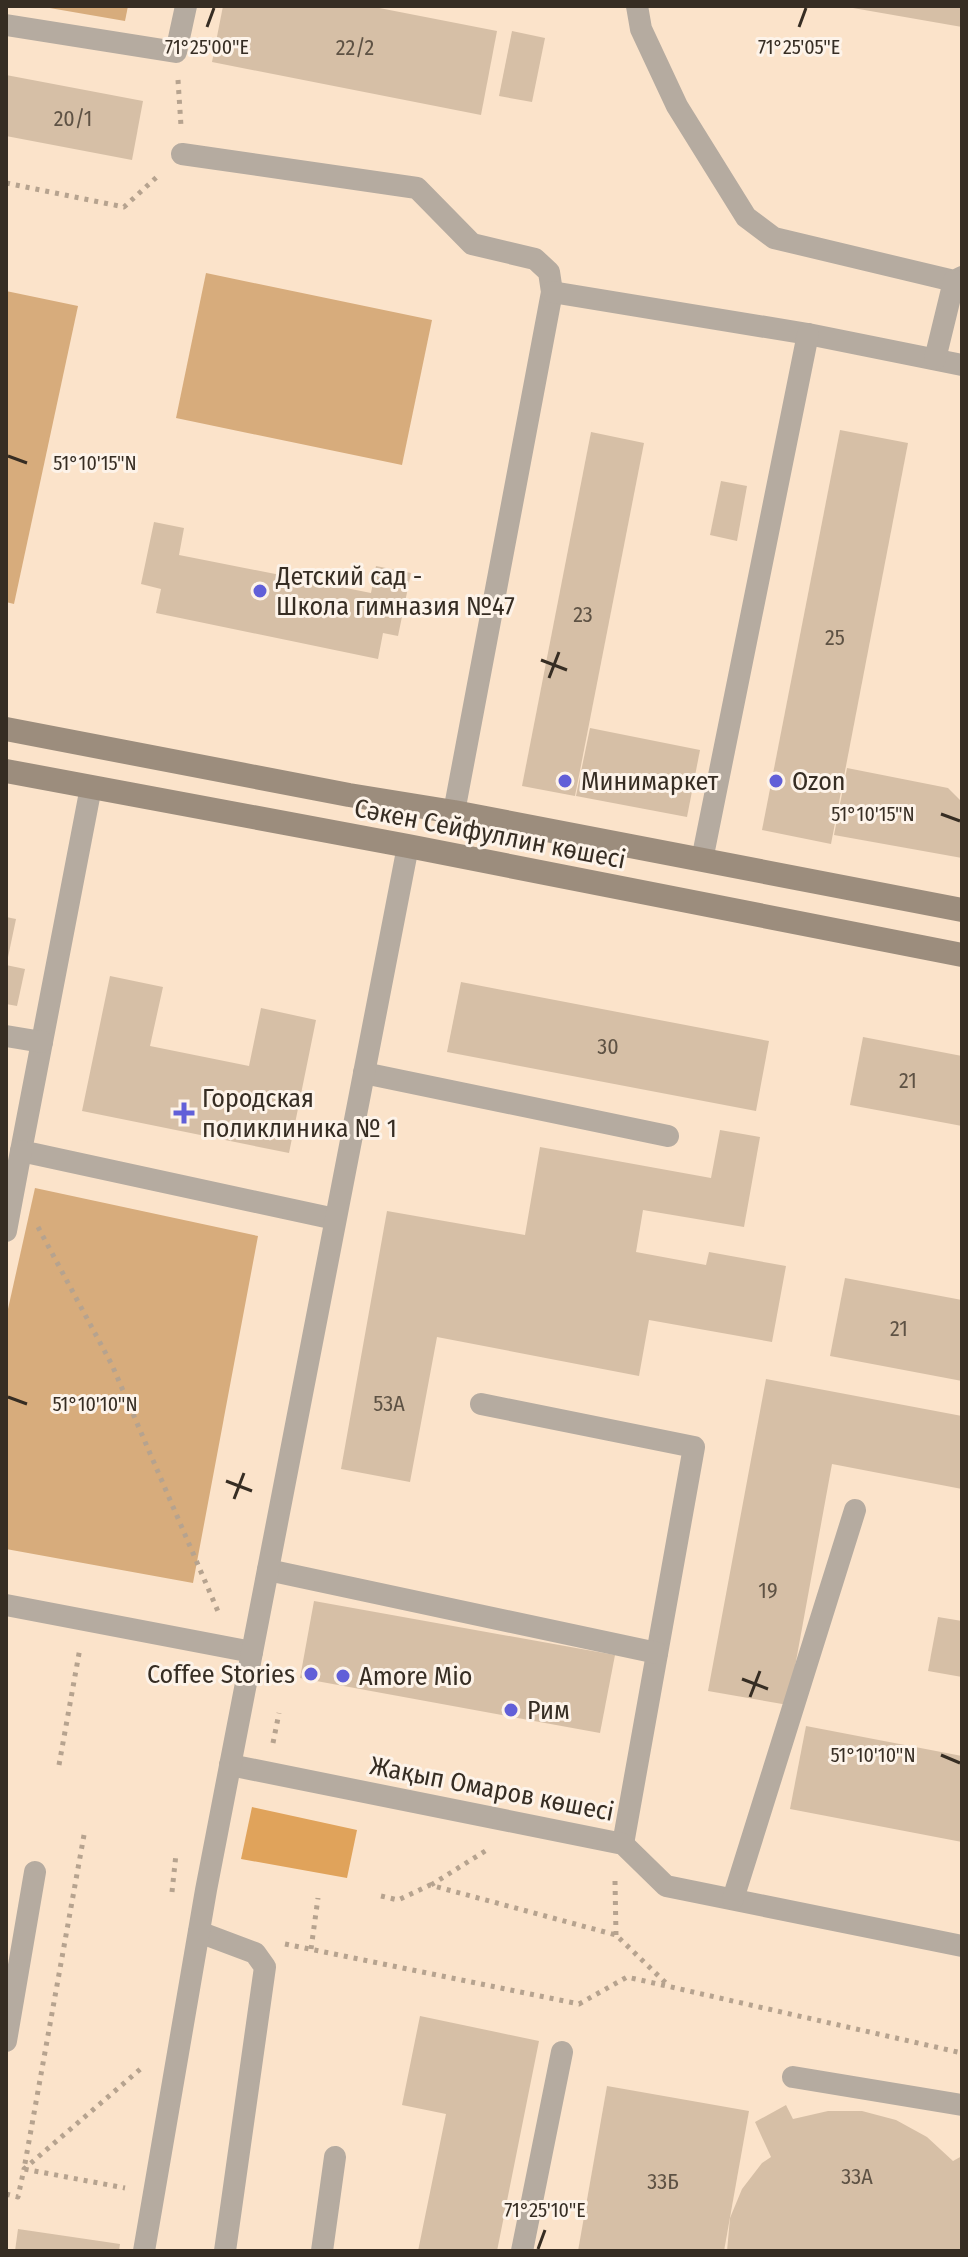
<svg xmlns="http://www.w3.org/2000/svg" width="968" height="2257" viewBox="0 0 968 2257" font-family="'Fira Sans Condensed',sans-serif">
<style>
.green{fill:#d7ac7c}
.water{fill:#e0a35b}
.building{fill:#d6bfa6}
.lines{fill:none;stroke-linecap:round;stroke-linejoin:round}
.path{stroke:#b6a38f;stroke-width:5;stroke-dasharray:4 6;stroke-linecap:butt}
.lane{stroke:#b5aba0;stroke-width:22}
.secondary{stroke:#9c8d7d;stroke-width:24}
.ticks{fill:none;stroke:#362d23;stroke-width:3}
.poi-dot{fill:#615fd8;stroke:#fdf3e9;stroke-width:3}
.labels{text-anchor:middle;dominant-baseline:central;stroke-width:6;stroke-linejoin:round;paint-order:stroke}
.number-label{font-size:22px;fill:#5e5244}
.poi-label{font-size:26px;fill:#362d23;stroke:#fdf3e9;text-anchor:start}
.street-label{font-size:26px;fill:#362d23;stroke:#fdf3e9}
.ticks-label{font-size:20px;text-anchor:middle;fill:#362d23;stroke:#fdf3e9;stroke-width:6;stroke-linejoin:round;paint-order:stroke}
</style>
<rect width="100%" height="100%" fill="#fbe3ca"/>
<g class="green">
<path d="M38,6h90l-3,15z"/>
<path d="M206,273l226,47 -30,145 -226,-47z"/>
<path d="M6,291l72,15 -64,298 -8,-2z"/>
<path d="M35,1188l223,48 -65,347 -187,-34v-231z"/>
</g>
<path class="water" d="M252,1807l105,23 -10,48 -106,-19z"/>
<g class="building">
<path d="M223,6h146l128,25 -16,84 -269,-53z"/>
<path d="M853,6h109v21l-109,-19z"/>
<path d="M512,31l33,7 -13,64 -33,-6z"/>
<path d="M6,75l137,26 -11,59 -126,-24z"/>
<path d="M840,430l68,13 -77,401 -69,-14z"/>
<path d="M591,432l53,11 -69,353 -53,-10z"/>
<path d="M721,481l26,5 -10,55 -27,-6z"/>
<path d="M154,522l30,6 -5,27 192,38 5,-27 35,7 -13,63 -15,-3 -5,26 -222,-46 5,-24 -20,-5z"/>
<path d="M590,728l110,22 -13,67 -111,-21z"/>
<path d="M847,768l101,20 14,14v56l-128,-23z"/>
<path d="M6,917l10,2 -9,43h-1z"/>
<path d="M6,965l19,4 -8,37 -11,-2z"/>
<path d="M110,976l53,11 -13,59 99,20 12,-58 55,12 -27,133 -207,-42z"/>
<path d="M461,982l308,59 -13,70 -309,-59z"/>
<path d="M863,1037l99,19v70l-112,-21z"/>
<path d="M720,1130l40,7 -16,90 -101,-17 -7,42 70,13 3,-13 77,14 -14,76 -123,-22 -10,56 -202,-39 -27,145 -69,-13 46,-258 138,24 15,-88 171,31z"/>
<path d="M845,1278l117,22v81l-132,-25z"/>
<path d="M766,1379l196,37v73l-130,-25 -44,241 -80,-14z"/>
<path d="M314,1601l301,54 -15,78 -300,-55z"/>
<path d="M938,1617l24,4v56l-34,-6z"/>
<path d="M806,1726l156,30v86l-172,-33z"/>
<path d="M420,2016l119,25 -42,210h-79l28,-137 -44,-9z"/>
<path d="M607,2086l142,25 -25,140h-146z"/>
<path d="M786,2105l7,14 35,-8h34l34,9 31,17 26,24 9,-5v95h-235l3,-33 12,-29 20,-26 9,-6 -16,-35z"/>
<path d="M18,2229l102,15 -1,7h-104z"/>
</g>
<g class="lines">
<g class="path">
<path d="M178,80l3,46"/>
<path d="M6,183l118,24 36,-33"/>
<path d="M38,1227l74,138 108,251"/>
<path d="M273,1743l6,-30"/>
<path d="M59,1765l21,-117"/>
<path d="M84,1835l-60,334 101,19"/>
<path d="M615,1881l1,54"/>
<path d="M431,1885l59,-37"/>
<path d="M172,1892l4,-38"/>
<path d="M381,1896l17,4 32,-15 186,50 53,51"/>
<path d="M285,1944l294,60 48,-27 335,76"/>
<path d="M311,1949l7,-51"/>
<path d="M6,2194l12,3 6,-28 120,-103"/>
</g>
<g class="lane">
<path d="M637,6l4,23 36,77 69,111 28,21 180,43 8,-4"/>
<path d="M6,25l170,27 10,-46"/>
<path d="M182,154l235,34 55,56 63,15 14,13 3,20 -98,520"/>
<path d="M552,292l256,42 154,31"/>
<path d="M935,359l19,-78"/>
<path d="M91,787l-70,364 314,68"/>
<path d="M702,860l106,-526"/>
<path d="M6,1036l36,6"/>
<path d="M364,1073l304,63"/>
<path d="M6,1231l15,-80"/>
<path d="M481,1404l213,43 -71,397"/>
<path d="M268,1570l389,83"/>
<path d="M6,1605l246,47"/>
<path d="M230,1765l393,79 43,42 296,60"/>
<path d="M733,1899l122,-389"/>
<path d="M199,1932l56,21 10,14 -40,284"/>
<path d="M6,2041l29,-169"/>
<path d="M793,2077l169,28"/>
<path d="M144,2251l62,-361 202,-1044"/>
<path d="M322,2251l13,-94"/>
<path d="M522,2251l40,-199"/>
</g>
<g class="secondary">
<path d="M6,729l343,66 105,17 508,98"/>
<path d="M6,771l402,75 554,109"/>
</g>
</g>
<path class="ticks" d="M207,27l7,-19M799,27l7,-19M8,456l19,7M541,660l26,10M549,678l10,-26M941,814l19,7M8,1397l19,7M226,1481l26,10M234,1499l10,-26M742,1679l26,10M750,1697l10,-26M941,1755l19,8M538,2249l7,-19"/>
<g class="poi-dot">
<circle cx="260" cy="591" r="8"/>
<circle cx="565" cy="781" r="8"/>
<circle cx="776" cy="781" r="8"/>
<path d="M180 1101h8v8h8v8h-8v8h-8v-8h-8v-8h8z"/>
<circle cx="311" cy="1674" r="8"/>
<circle cx="343" cy="1676" r="8"/>
<circle cx="511" cy="1710" r="8"/>
</g>
<g class="labels">
<g class="number-label">
<text x="355" y="47">22/2</text>
<text x="73" y="118">20/1</text>
<text x="583" y="614">23</text>
<text x="835" y="637">25</text>
<text x="608" y="1046">30</text>
<text x="908" y="1080">21</text>
<text x="899" y="1328">21</text>
<text x="389" y="1403">53А</text>
<text x="768" y="1590">19</text>
<text x="857" y="2176">33А</text>
<text x="663" y="2181">33Б</text>
</g>
<g class="poi-label">
<text x="276" y="576">Детский сад -<tspan x="276" dy="30">Школа гимназия №47</tspan></text>
<text x="581" y="781">Минимаркет</text>
<text x="792" y="781">Ozon</text>
<text x="202" y="1098">Городская<tspan x="202" dy="30">поликлиника № 1</tspan></text>
<text x="295" y="1674" text-anchor="end">Coffee Stories</text>
<text x="359" y="1676">Amore Mio</text>
<text x="527" y="1710">Рим</text>
</g>
<g class="street-label">
<text transform="translate(490 834) rotate(11)">Сәкен Сейфуллин көшесі</text>
<text transform="translate(492 1789) rotate(11)">Жақып Омаров көшесі</text>
</g>
</g>
<g class="ticks-label">
<text x="207" y="54">71°25'00"E</text>
<text x="799" y="54">71°25'05"E</text>
<text x="95" y="470">51°10'15"N</text>
<text x="873" y="821">51°10'15"N</text>
<text x="95" y="1411">51°10'10"N</text>
<text x="873" y="1762">51°10'10"N</text>
<text x="545" y="2217">71°25'10"E</text>
</g>
<rect width="968" height="2257" fill="none" stroke="#362d23" stroke-width="16"/>
</svg>
